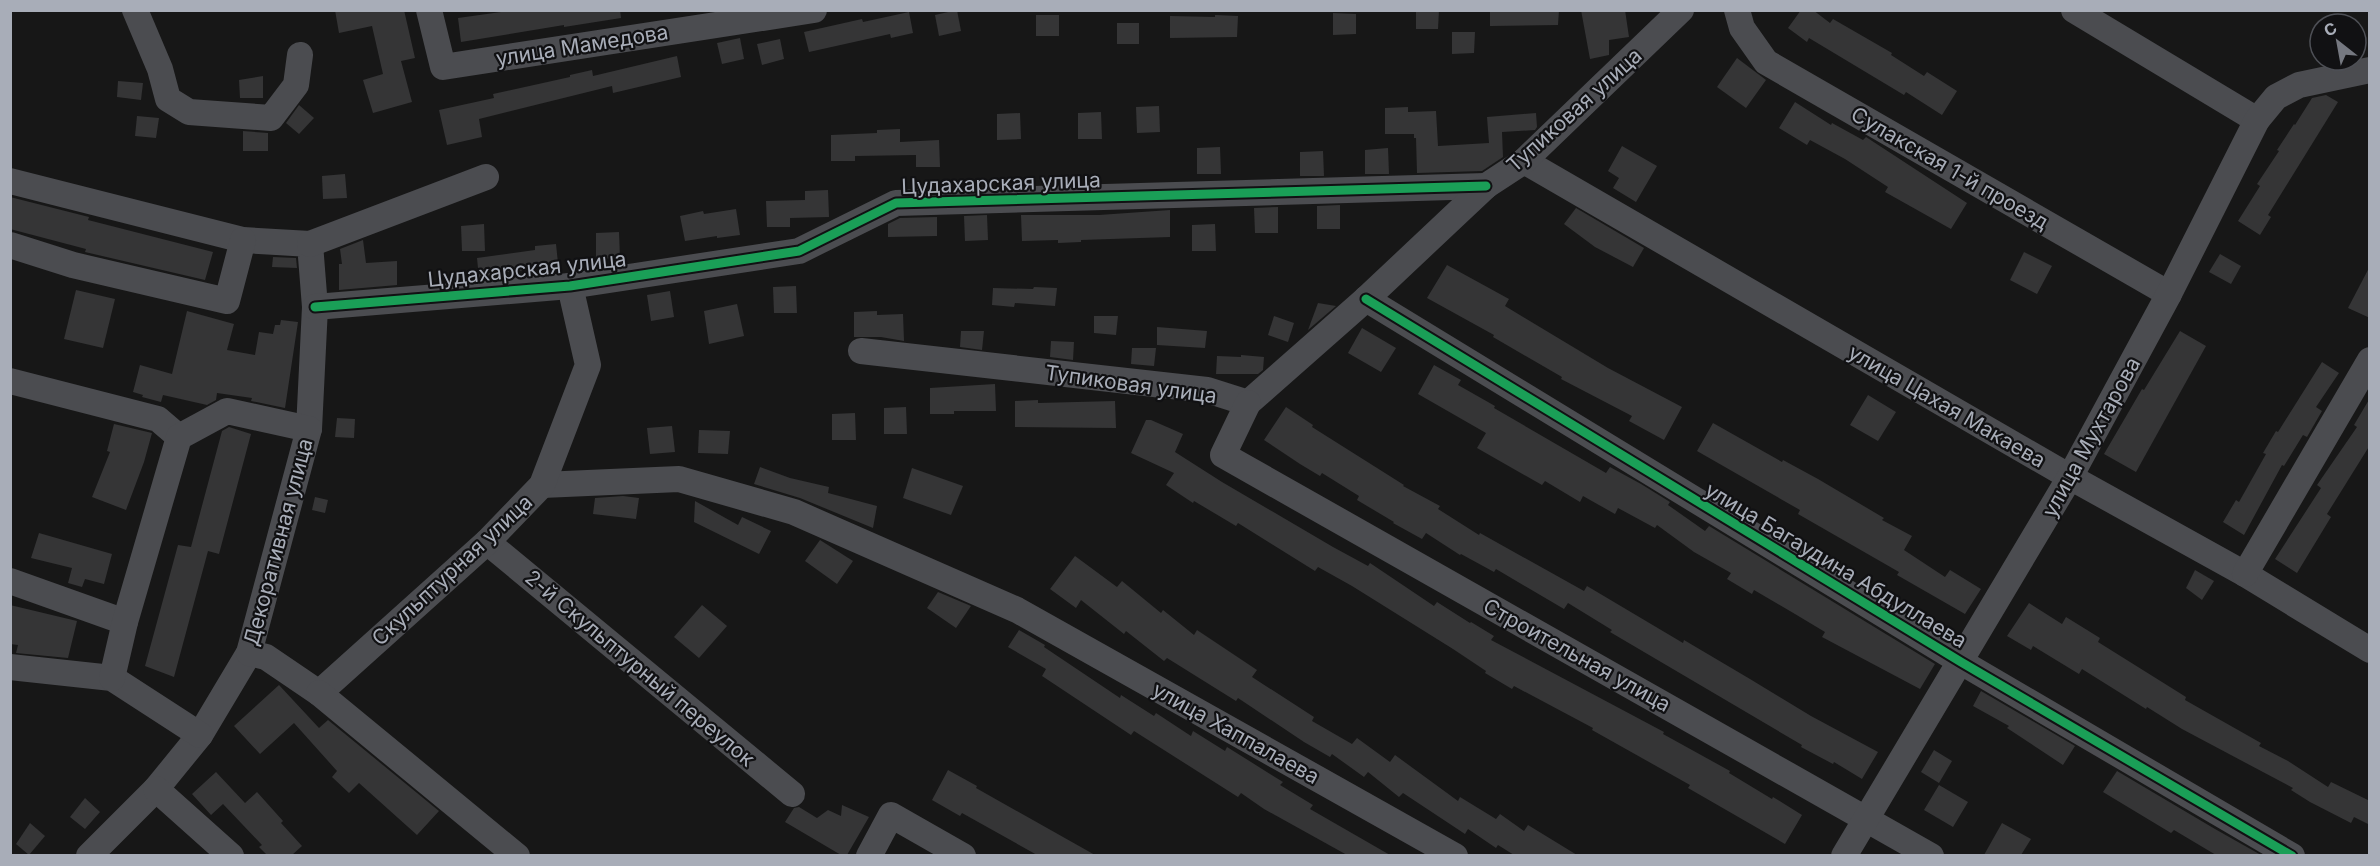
<svg xmlns="http://www.w3.org/2000/svg" width="2380" height="866" viewBox="0 0 2380 866" font-family="Inter,sans-serif">
<style>
.building{fill:#353536}
.lines{fill:none;stroke-linecap:round;stroke-linejoin:round}
.minor{stroke:#4b4c50;stroke-width:26}
.cycleway-casing{stroke:#111113;stroke-width:13}
.cycleway{stroke:#1a9f57;stroke-width:9}
.labels{text-anchor:middle;dominant-baseline:central;stroke-width:4.5;stroke-linejoin:round;paint-order:stroke}
.street-label{font-size:21px;fill:#a8adb8;stroke:#111113}
</style>
<rect width="100%" height="100%" fill="#171717"/>
<g class="building">
<path d="M335,10h69l11,48 -14,3 11,41 -39,11 -10,-33 20,-6 -11,-48 -33,7z"/>
<path d="M516,10h104l1,8 -57,9v-2l-103,17 -3,-24z"/>
<path d="M957,10l4,21 -22,5 -4,-21z"/>
<path d="M1416,10h23l-1,19h-22z"/>
<path d="M1490,10h69l-1,15 -68,1z"/>
<path d="M1581,10h44l4,27 -20,3v15l-19,4z"/>
<path d="M1801,10h12l17,13 3,-4 59,34 -1,2 33,21 3,-4 30,19 -15,24 -36,-23 -2,3 -95,-57 -2,4 -19,-14z"/>
<path d="M909,12l4,21 -22,5 -1,-4 -81,18 -5,-20 58,-13 1,3z"/>
<path d="M1333,13l23,1v20l-23,1z"/>
<rect x="1036" y="15" width="23" height="21"/>
<path d="M1215,15l23,1 -1,21 -67,1v-22l45,1z"/>
<rect x="1117" y="23" width="22" height="21"/>
<path d="M1452,32h23l-1,21 -22,1z"/>
<path d="M740,38l4,21 -22,5 -5,-21z"/>
<path d="M780,39l4,20 -22,6 -5,-21z"/>
<path d="M677,56l4,21 -68,16 -1,-7 -133,33 3,18 -35,8 -8,-35 55,-12 -1,-4 77,-17v-2l22,-5 1,6z"/>
<path d="M1737,58l29,22 -20,28 -29,-21z"/>
<path d="M263,76v22h-23l-1,-18z"/>
<path d="M118,81l25,2 -2,17 -24,-3z"/>
<path d="M2326,95l12,7 -70,113 3,2 -11,18 -22,-14 22,-35 -3,-2 22,-33 -2,-1 17,-26 1,1 17,-27z"/>
<path d="M1795,102l36,23 1,-2 31,17 3,-3 101,66 -16,26 -66,-37 3,-5 -43,-28 -35,-19 -3,5 -28,-17z"/>
<path d="M299,105l15,13 -15,16 -13,-11z"/>
<path d="M1159,106l1,26 -23,1 -1,-26z"/>
<path d="M1408,107v5l28,-1 2,35 51,-3 -2,-26 49,-4 1,14 -2,3 -33,2 1,25 -21,14 -65,2 -1,-35h-2v-4h-29v-26z"/>
<path d="M1101,112l1,27h-24v-26z"/>
<path d="M1020,113l1,26 -24,1v-26z"/>
<path d="M137,116l22,2 -3,20 -21,-2z"/>
<path d="M900,129v13l39,-2 1,27h-24v-12l-61,1v5h-24v-26l46,-2v-3z"/>
<path d="M243,131l25,2v18h-25z"/>
<path d="M1622,146l35,20 -21,36 -23,-14 6,-10 -11,-7z"/>
<path d="M1220,147l1,27h-24v-26z"/>
<path d="M1388,148l1,26h-24v-24z"/>
<path d="M1323,151l1,25h-24v-24z"/>
<path d="M345,174l2,24 -24,1 -1,-23z"/>
<path d="M828,190l1,27 -39,1v9h-23l-1,-26 39,-1v-9z"/>
<path d="M10,197l79,20 -1,3 125,32 -8,28 -120,-28 1,-3 -76,-20z"/>
<path d="M1340,205v24h-23v-23z"/>
<path d="M1278,207v26h-23l-1,-25z"/>
<path d="M1576,208l68,40 -11,19 -38,-20 -31,-23z"/>
<path d="M736,209l4,26 -23,3v-2l-32,5 -5,-25 23,-5 1,3z"/>
<path d="M1170,210v27l-89,3v2l-23,1v-3l-36,1 -1,-26h78z"/>
<path d="M987,215l1,25 -23,1 -1,-25z"/>
<path d="M937,217v19l-49,1v-13l12,-6z"/>
<path d="M484,224l1,27h-23l-1,-25z"/>
<path d="M1215,224l1,27h-24v-26z"/>
<path d="M619,232l1,26 -24,1v-26z"/>
<path d="M363,240l3,23 31,-2v24l-58,5v-26h3l-2,-15z"/>
<path d="M556,244l2,19 -31,3v4l-30,3v4l-18,1 -2,-20 58,-8v-4z"/>
<path d="M2024,252l28,14 -15,28 -27,-14z"/>
<path d="M2220,254l21,12 -10,18 -22,-12z"/>
<path d="M273,257l23,1 1,10 -25,-1z"/>
<path d="M1447,265l62,34 -4,7 103,62 74,39 -18,33 -35,-19 3,-5 -71,-37 1,-2 -69,-40 1,-2 -67,-37z"/>
<path d="M2370,266v52l-22,-10z"/>
<path d="M796,286l1,27h-23l-1,-26z"/>
<path d="M1034,287l23,1 -2,18 -40,-3 -1,4 -22,-2 1,-17 40,1z"/>
<path d="M76,290l39,9 -12,49 -39,-9z"/>
<path d="M670,291l4,26 -23,4 -4,-26z"/>
<path d="M1318,303l18,3 -28,24z"/>
<path d="M737,304l7,32 -35,8 -5,-33z"/>
<path d="M187,311l47,13 -7,26 28,5 4,-23 14,2 2,-9h5l1,-5 17,2 -13,86 -34,-7 1,-3 -35,-5 -1,7 -9,5 -44,-10 -2,7 -19,-5 1,-2 -10,-3 7,-27 32,9z"/>
<path d="M877,311v4l26,-1 1,27 -23,-4h-27v-25z"/>
<path d="M1094,316h24l-2,19 -22,-2z"/>
<path d="M1274,316l20,7 -6,19 -20,-7z"/>
<path d="M1157,327l50,4 -2,17 -48,-3z"/>
<path d="M1362,328l34,20 -15,24 -33,-19z"/>
<path d="M961,331h23l-2,19 -22,-3z"/>
<path d="M2180,331l26,15 -70,126 -32,-18 38,-65 2,1z"/>
<path d="M1051,341l23,1 -1,18 -23,-3z"/>
<path d="M1132,348h24l-2,18 -23,-2z"/>
<path d="M1241,355l23,2 -1,13 -5,4h-42l1,-18 24,1z"/>
<path d="M2322,362l17,11 -23,34 6,4 -15,26 -4,-2 -19,31 -2,-1 -38,70 -21,-13 13,-22 3,2 27,-48 -3,-1 13,-22 2,1z"/>
<path d="M1434,365l27,15 -3,5 37,21 -1,2 112,65 4,-6 31,17 29,18 -2,3 37,26 4,-5 226,138 -15,25 -98,-52 3,-5 -30,-18 -41,-24 -2,4 -25,-15 4,-6 -37,-21 -37,-27 -2,3 -37,-20 -3,6 -32,-18 -3,6 -35,-21 -3,4 -65,-37 9,-15 -68,-39z"/>
<path d="M995,384l1,27h-42v3h-24v-26z"/>
<path d="M1868,395l28,17 -18,29 -28,-16z"/>
<path d="M2370,398v47l-43,69 4,3 -34,56 -22,-14 46,-71 -4,-3 40,-58 -3,-2z"/>
<path d="M1038,400v3l77,-2 1,27 -101,-1v-26z"/>
<path d="M906,407l1,27h-23v-26z"/>
<path d="M1286,407l27,18 -1,2 92,58 -1,1 37,20 -2,3 41,26 1,-2 104,58 3,-5 96,57 1,-3 66,39 61,37 67,36 -16,27 -28,-17 -1,2 -32,-17 1,-2 -192,-113 2,-2 -44,-27 -4,6 -68,-40 -2,3 -33,-18 -1,1 -34,-22 -4,6 -29,-16 1,-1 -37,-22 2,-4 -37,-23 -2,3 -20,-12 -36,-24z"/>
<path d="M855,413l1,27h-24v-26z"/>
<path d="M337,418l18,1 -1,19 -19,-1z"/>
<path d="M1146,420h5l32,14 -8,18 47,30 111,65 35,19 2,-3 64,43 3,-4 33,21 1,-1 23,14 -3,4 173,92 -1,2 67,37 -1,2 43,26 1,-2 29,18 -17,29 -97,-56 2,-3 -98,-55 1,-2 -79,-42 -2,3 -27,-16 1,-2 -33,-22 -101,-63 -34,-19 -3,4 -77,-48 -2,3 -42,-25 -1,2 -27,-18 8,-12 -43,-20z"/>
<path d="M1713,423l69,39 1,-2 35,19 66,39 -2,2 30,16 -8,14 41,27 5,-7 31,19 -16,25 -68,-39 2,-3 -101,-58 2,-4 -103,-59z"/>
<path d="M114,424l38,9 -8,29 -18,48 -34,-13 18,-45 -3,-1z"/>
<path d="M672,426l3,26 -25,2 -3,-26z"/>
<path d="M229,427l22,7 -32,120 -11,-3 -34,126 -29,-11 33,-121 13,2 31,-116z"/>
<path d="M699,430l31,1 -2,23 -30,-1z"/>
<path d="M760,467l30,11 39,9 -1,6 49,13 -4,22 -73,-30 -46,-14z"/>
<path d="M912,468l51,18 -12,29 -48,-17z"/>
<path d="M623,496l16,2 -3,21 -43,-5 2,-16z"/>
<path d="M315,497l13,3 -3,13 -13,-3z"/>
<path d="M695,501l43,24 4,-8 29,14 -12,23 -65,-32z"/>
<path d="M39,533l73,21 -8,30 -19,-5 -3,8 -14,-4 4,-15 -41,-10z"/>
<path d="M820,540l33,21 -16,23 -32,-23z"/>
<path d="M1075,556l42,31 5,-6 39,32 2,-3 31,25 3,-5 60,40 -5,7 62,40 -2,4 40,23 5,-6 33,24 5,-7 63,46 2,-4 36,22 4,-5 24,17 4,-6 49,30h-63l-16,-10 -2,3 -28,-19 -3,5 -62,-41 -4,4 -31,-25 -4,5 -32,-23 -2,3 -26,-15 -66,-44 -2,3 -69,-43 -3,3 -38,-30 -2,3 -43,-34 -5,8 -26,-19z"/>
<path d="M2195,570l19,11 -12,19 -16,-12z"/>
<path d="M938,592l33,14 -15,22 -29,-20z"/>
<path d="M2029,603l33,21 4,-7 34,21 -2,4 88,55 -1,3 76,43 -2,3 29,15 40,26 3,-5 39,19v24l-16,-8 -3,6 -41,-21 -19,-12 2,-2 -111,-59 -35,-22 -1,2 -64,-40 -3,5 -46,-28 -2,4 -24,-14z"/>
<path d="M10,605l67,16 -9,37 -52,-5 2,-8 -8,-1z"/>
<path d="M702,605l25,21 -28,32 -25,-21z"/>
<path d="M1019,630l26,15 -1,2 76,51 1,-3 33,21 2,-3 35,23 2,-5 32,20 2,-4 56,35 -3,3 33,20 -3,4 80,46h-43l-83,-46 -23,-16 -3,4 -104,-66 -3,4 -89,-59 4,-7 -38,-22z"/>
<path d="M279,685l40,43 9,-8 111,91 -22,24 -58,-52 -10,10 -17,-16 5,-6 -43,-48 -34,31 -26,-28z"/>
<path d="M1981,691l94,55 -12,19 -56,-37 2,-2 -36,-20z"/>
<path d="M1934,750l18,11 -13,22 -18,-11z"/>
<path d="M948,770l29,16 -1,2 119,67h-58l-75,-42 -2,3 -28,-16z"/>
<path d="M2117,771l98,58 46,26h-45l-42,-25 -3,3 -68,-41z"/>
<path d="M216,772l29,31 12,-11 26,29 -2,2 21,23 -10,9h-25l-8,-8 3,-2 -39,-41 -12,11 -19,-21z"/>
<path d="M1939,785l29,17 -15,25 -29,-17z"/>
<path d="M85,798l15,14 -15,17 -15,-12z"/>
<path d="M842,805l27,12 -22,38h-6l-56,-33 9,-14 5,-1 18,11 11,-8 13,6z"/>
<path d="M30,823l15,13 -16,19 -13,-11z"/>
<path d="M2002,823l29,16 -10,16h-37z"/>
</g>
<g class="lines">
<g class="minor">
<path d="M135,10l25,59 8,30 21,13 82,6 25,-33 4,-30"/>
<path d="M429,10l14,57 371,-57"/>
<path d="M1737,10l5,18 24,34 403,232"/>
<path d="M2074,10l183,110"/>
<path d="M1524,161l546,316 175,97 125,76"/>
<path d="M10,181l233,59 67,4 5,63 -6,122 -60,224 -49,82 -44,54 -67,67"/>
<path d="M310,244l176,-67"/>
<path d="M10,245l63,20 154,36 16,-61"/>
<path d="M1366,299l595,363 331,194"/>
<path d="M315,307l255,-21 229,-35 97,-48 590,-17"/>
<path d="M861,351l346,39 41,13 118,-104 120,-113 38,-25 157,-151"/>
<path d="M10,381l148,38 21,18"/>
<path d="M1248,403l-25,52 708,401"/>
<path d="M542,485l137,-6 115,33 223,98 438,246"/>
<path d="M487,542l305,252"/>
<path d="M2245,574l125,-214"/>
<path d="M10,581l115,41"/>
<path d="M249,653l17,4 53,36 168,-151 55,-57 46,-120 -18,-79"/>
<path d="M10,667l102,11 88,57"/>
<path d="M112,678l13,-56 54,-185 48,-26 82,18"/>
<path d="M319,693l198,163"/>
<path d="M156,789l75,67"/>
<path d="M869,856l22,-41 72,41"/>
<path d="M1844,856l226,-379 99,-183 88,-174 19,-23 23,-12 71,-15"/>
</g>
<g class="cycleway-casing">
<g id="cycleway">
<path d="M1366,299l595,363 331,194"/>
<path d="M315,307l255,-21 229,-35 97,-48 590,-17"/>
</g>
</g>
<use href="#cycleway" class="cycleway"/>
</g>
<g class="labels">
<g class="street-label">
<text transform="translate(582 45) rotate(-9)">улица Мамедова</text>
<text transform="translate(1574 110) rotate(-42)">Тупиковая улица</text>
<text transform="translate(1950 168) rotate(30)">Сулакская 1-й проезд</text>
<text transform="translate(1001 183) rotate(-2)">Цудахарская улица</text>
<text transform="translate(527 269) rotate(-6)">Цудахарская улица</text>
<text transform="translate(1131 384) rotate(8)">Тупиковая улица</text>
<text transform="translate(1947 406) rotate(30)">улица Цахая Макаева</text>
<text transform="translate(2091 437) rotate(-61)">улица Мухтарова</text>
<text transform="translate(278 542) rotate(-75)">Декоративная улица</text>
<text transform="translate(1836 565) rotate(31)">улица Багаудина Абдуллаева</text>
<text transform="translate(452 570) rotate(-43)">Скульптурная улица</text>
<text transform="translate(1577 655) rotate(29)">Строительная улица</text>
<text transform="translate(640 668) rotate(40)">2-й Скульптурный переулок</text>
<text transform="translate(1236 733) rotate(29)">улица Хаппалаева</text>
</g>
</g>
<rect width="2380" height="866" fill="none" stroke="#a8adb8" stroke-width="24"/>
<g transform="translate(2338 42) rotate(329)"><circle r="28" fill="#111113" stroke="#4d4f55" stroke-width="1.5"/>
<path d="M0-4.5L10 22L0 15L-10 22Z" fill="#757880"/>
<text y="-9" font-size="16" font-weight="bold" text-anchor="middle" fill="#a8adb8">С</text>
</g>
</svg>
